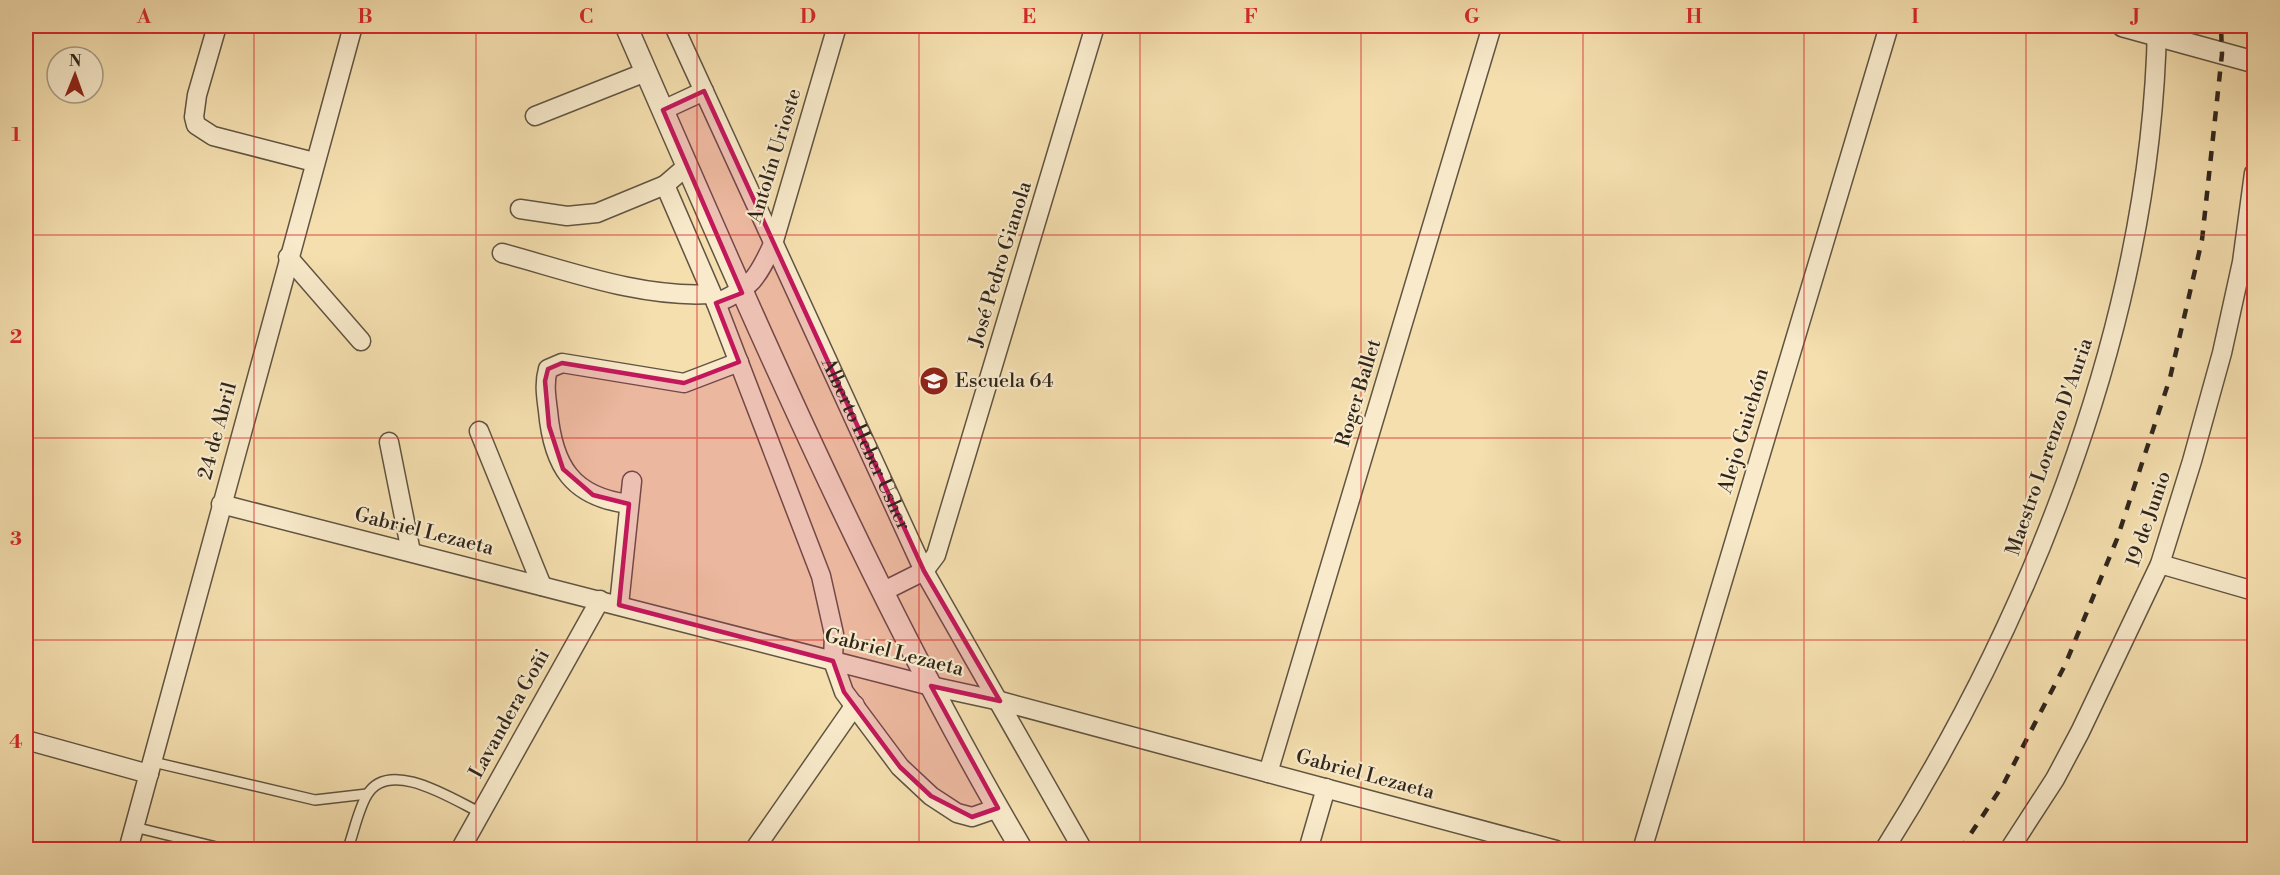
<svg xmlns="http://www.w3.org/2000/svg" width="2280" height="875" viewBox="0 0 2280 875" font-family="'Libre Bodoni',serif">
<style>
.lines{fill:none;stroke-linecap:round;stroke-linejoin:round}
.service-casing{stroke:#605442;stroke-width:12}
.minor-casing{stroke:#605442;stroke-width:21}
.tertiary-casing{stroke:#605442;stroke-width:24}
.service{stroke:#f8eacb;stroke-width:9}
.minor{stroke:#f8eacb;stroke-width:18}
.tertiary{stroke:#f8eacb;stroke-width:21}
.rail{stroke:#2f251d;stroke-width:4.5;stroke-dasharray:10 10;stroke-linecap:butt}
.marked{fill:#c2185b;fill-opacity:0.2;stroke:#c2185b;stroke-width:4.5;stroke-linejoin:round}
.grid{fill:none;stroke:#d62828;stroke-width:1.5;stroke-opacity:0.55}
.labels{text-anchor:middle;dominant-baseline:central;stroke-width:4.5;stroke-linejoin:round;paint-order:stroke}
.street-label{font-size:20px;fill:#2f251d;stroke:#f8eacb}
.poi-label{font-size:20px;fill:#2f251d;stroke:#f8eacb;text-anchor:start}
.neatline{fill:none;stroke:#d62828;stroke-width:2}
.grid-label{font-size:20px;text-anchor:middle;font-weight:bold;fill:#d62828}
</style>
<rect width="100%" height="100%" fill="#f5dfaf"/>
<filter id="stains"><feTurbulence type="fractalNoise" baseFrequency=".00333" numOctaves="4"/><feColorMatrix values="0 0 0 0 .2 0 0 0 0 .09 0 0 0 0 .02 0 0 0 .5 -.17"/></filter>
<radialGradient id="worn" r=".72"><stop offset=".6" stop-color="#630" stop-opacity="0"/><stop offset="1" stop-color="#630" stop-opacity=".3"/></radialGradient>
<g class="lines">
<g class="service-casing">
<g id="service">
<path d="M153,762l162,38 52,-6"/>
<path d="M134,827l95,23"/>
<path d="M348,848c6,-16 10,-38 19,-53 22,-38 87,5 114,18"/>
</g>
</g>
<g class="minor-casing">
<g id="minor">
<path d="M217,26l-20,69 -3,22 2,8 17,11 101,26"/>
<path id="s1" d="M674,26l250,545 159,279"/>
<path d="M663,110l41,-19"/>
<path d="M535,116l111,-44"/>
<path d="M687,166l-22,19 51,118 105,273 13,58 -1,27 11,31 56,75 31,29 26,17 15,4 26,-9"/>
<path d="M520,209l47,7 30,-3 68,-28"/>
<path d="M502,253c67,18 138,45 208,41"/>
<path d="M288,257l73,84"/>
<path d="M716,303c35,-14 42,-26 57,-59l64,-218"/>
<path d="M479,431l63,155"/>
<path d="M389,442l22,110"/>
<path d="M221,504l710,182 69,15 556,149"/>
<path d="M629,504c-57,-7 -76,-38 -81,-93 -2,-15 -4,-28 0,-42l14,-6 122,20 55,-21"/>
<path d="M2160,564l94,27"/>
<path d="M882,592l42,-21 12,-16 159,-529"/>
<path d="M619,605l13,-124"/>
<path d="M26,740l123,34"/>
<path d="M1268,773l224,-747"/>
<path d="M128,850l225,-824"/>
<path d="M460,850l140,-250"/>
<path d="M754,850l101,-145"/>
<path d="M1308,850l18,-62"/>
<path d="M1642,850l247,-824"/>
<path d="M1884,850c152,-241 268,-538 273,-824"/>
<path d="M2009,850l46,-71 25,-47 80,-168 32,-103 30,-108 20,-91 12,-89"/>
</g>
</g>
<g class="tertiary-casing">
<g id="tertiary">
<path d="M626,26c122,279 241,561 396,824"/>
<path d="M2123,26l131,36"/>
</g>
</g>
<use href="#service" class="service"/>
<use href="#minor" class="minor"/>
<use href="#tertiary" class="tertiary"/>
<path class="rail" d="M1960,850l43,-65 62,-120 52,-126 53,-161 32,-138 20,-186 -1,-28"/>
</g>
<path class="marked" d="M704,91l220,480 76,130 -69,-15 67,122 -26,9 -41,-21 -31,-29 -56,-75 -11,-31 -214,-56 10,-101 -36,-9 -30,-26 -14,-43 -4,-45 3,-12 14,-6 122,20 55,-21 -23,-59 26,-10 -79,-183z"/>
<path class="grid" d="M254,26v824M476,26v824M697,26v824M919,26v824M1140,26v824M1361,26v824M1583,26v824M1804,26v824M2026,26v824M26,235h2228M26,438h2228M26,640h2228"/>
<defs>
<g id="school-disc" transform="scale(1.5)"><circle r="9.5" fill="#8f2418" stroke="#f8eacb"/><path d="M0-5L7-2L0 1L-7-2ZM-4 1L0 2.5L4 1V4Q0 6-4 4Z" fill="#fff"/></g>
</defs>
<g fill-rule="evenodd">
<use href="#school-disc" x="934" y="381"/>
</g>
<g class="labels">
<g class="street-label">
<text transform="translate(775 156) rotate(-73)">Antolín Urioste</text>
<text transform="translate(1001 264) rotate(-73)">José Pedro Gianola</text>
<text transform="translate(1359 393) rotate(-73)">Roger Ballet</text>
<text transform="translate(218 431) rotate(-75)">24 de Abril</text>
<text transform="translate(1744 431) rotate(-73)">Alejo Guichón</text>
<text stroke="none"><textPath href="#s1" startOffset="460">Alberto Heber Usher</textPath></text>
<text transform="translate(2050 447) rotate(-71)">Maestro Lorenzo D'Auria</text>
<text transform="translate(2149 519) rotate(-71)">19 de Junio</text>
<text transform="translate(424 532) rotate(14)">Gabriel Lezaeta</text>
<text transform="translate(894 653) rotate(14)">Gabriel Lezaeta</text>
<text transform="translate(510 714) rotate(-61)">Lavandera Goñi</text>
<text transform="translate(1365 775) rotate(15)">Gabriel Lezaeta</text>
</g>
<g class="poi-label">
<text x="955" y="381">Escuela 64</text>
</g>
</g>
<rect width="2280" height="875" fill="none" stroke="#f5dfaf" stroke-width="66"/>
<g transform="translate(75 75) rotate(1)"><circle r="28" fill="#f8eacb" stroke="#a89b85" stroke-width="1.5"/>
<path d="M0-4.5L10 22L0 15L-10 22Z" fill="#8f2418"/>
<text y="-9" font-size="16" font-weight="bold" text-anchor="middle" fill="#2f251d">N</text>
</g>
<rect x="33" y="33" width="2214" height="809" class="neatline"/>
<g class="grid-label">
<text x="144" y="23">A</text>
<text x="365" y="23">B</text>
<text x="586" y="23">C</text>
<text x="808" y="23">D</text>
<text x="1029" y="23">E</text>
<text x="1251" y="23">F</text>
<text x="1472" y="23">G</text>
<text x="1694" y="23">H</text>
<text x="1915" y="23">I</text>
<text x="2136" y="23">J</text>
<text x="16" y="141">1</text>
<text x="16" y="343">2</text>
<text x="16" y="545">3</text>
<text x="16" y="748">4</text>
</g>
<rect width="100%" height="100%" filter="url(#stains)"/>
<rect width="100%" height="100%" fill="url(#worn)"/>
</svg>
